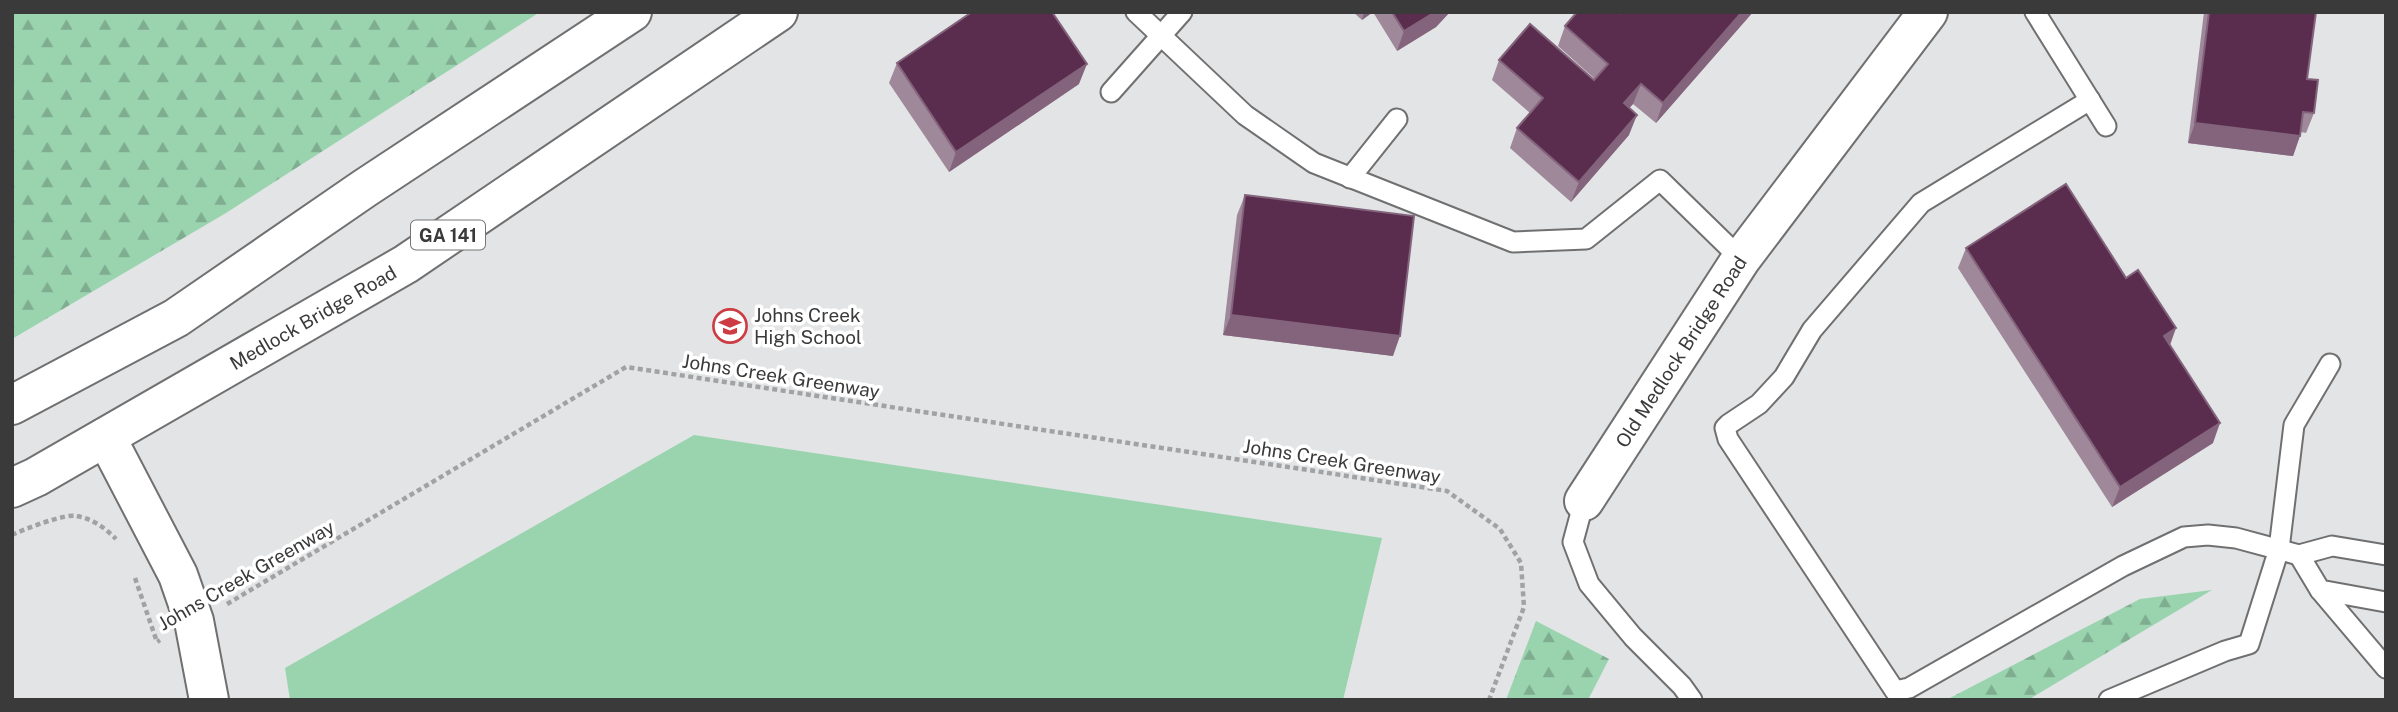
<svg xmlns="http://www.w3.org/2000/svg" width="2398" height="712" viewBox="0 0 2398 712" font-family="'Public Sans',sans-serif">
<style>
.grass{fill:#9ad4af}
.forest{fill:url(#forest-firs)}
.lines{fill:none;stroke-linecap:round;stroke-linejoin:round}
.lane-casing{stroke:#707071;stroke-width:23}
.street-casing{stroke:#707071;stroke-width:42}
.highway-casing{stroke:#707071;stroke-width:42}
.path{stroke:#a1a2a3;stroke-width:4.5;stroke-dasharray:5 3.5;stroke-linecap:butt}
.lane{stroke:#fff;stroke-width:19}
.street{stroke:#fff;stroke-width:38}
.highway{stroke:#fff;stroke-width:38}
.wall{fill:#9e889a}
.shaded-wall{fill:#83647c}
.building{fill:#5a2d4f;stroke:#83647c;stroke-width:2}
.labels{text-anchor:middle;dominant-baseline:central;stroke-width:7;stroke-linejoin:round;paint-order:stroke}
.shield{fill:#fff;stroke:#757575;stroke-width:2}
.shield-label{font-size:18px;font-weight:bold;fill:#3a3a3a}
.poi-label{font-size:19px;fill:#3a3a3a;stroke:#fff;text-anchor:start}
.street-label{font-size:19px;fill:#3a3a3a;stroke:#fff}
</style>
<defs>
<pattern id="forest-firs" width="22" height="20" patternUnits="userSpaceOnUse" patternTransform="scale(1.75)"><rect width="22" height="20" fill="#9ad4af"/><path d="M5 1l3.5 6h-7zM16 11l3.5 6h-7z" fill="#7fad8f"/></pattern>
</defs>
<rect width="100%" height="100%" fill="#e3e4e5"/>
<path class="grass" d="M694,435l688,103 -39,162h-1053l-5,-32z"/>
<g class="forest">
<path d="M21,12h519l-314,201 -214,126v-325z"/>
<path d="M2212,590l-184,110h-82l194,-101z"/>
<path d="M1536,621l73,38 -21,41h-82z"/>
</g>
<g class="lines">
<g class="lane-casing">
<g id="lane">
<path d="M1136,12l109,103 69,48 199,79 73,-3 74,-59 81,79"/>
<path d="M2035,12l71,114"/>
<path d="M1111,92l71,-80"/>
<path d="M2090,100l-169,103 -109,127 -28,47 -25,27 -30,20 -4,4 3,11 167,252 14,-3 214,-122 61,-29 24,-2 28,3 63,17 33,-9 54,9"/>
<path d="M1350,178l47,-59"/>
<path d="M1584,501l-11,41 16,42 44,53 49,49 10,14"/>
<path d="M2299,555l21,35 66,12"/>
<path d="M2320,590l66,78"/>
<path d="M2109,700l116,-49 24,-7 30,-95 15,-124 36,-61"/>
</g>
</g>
<g class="street-casing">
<g id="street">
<path d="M106,437l72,138 16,46 15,79"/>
<path id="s1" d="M1584,501l157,-242 187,-247"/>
</g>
</g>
<g class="highway-casing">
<g id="highway">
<path d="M12,405l164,-87 189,-130 267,-176"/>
<path id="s2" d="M12,488l24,-11 370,-213 372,-252"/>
</g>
</g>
<g class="path">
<path d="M12,535c12,-6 54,-22 65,-19 16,3 28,12 39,23"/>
<path d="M135,578l22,64 3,-2"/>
<path d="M227,604l399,-237 821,124 53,38 21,34 3,44 -35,93"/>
</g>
<use href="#lane" class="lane"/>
<use href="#street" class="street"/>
<use href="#highway" class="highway"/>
</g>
<g class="wall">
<path d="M1353,12h97l-14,15 -39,24 -24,-39 -11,8z"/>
<path d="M1621,12h132l-97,111 -23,-19 -4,4v27l-58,67 -61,-54 7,-20 13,-15 -38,-33 7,-20 95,20 1,-1 -37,-33 7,-20 55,-13z"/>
<path d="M2204,12h112l-9,67 7,34 -8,20 -5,-1 -8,24 -105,-13z"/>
<path d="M897,63l182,21 -130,88 -60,-89z"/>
<path d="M1245,195l148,161 -170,-21 14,-120z"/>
<path d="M1966,248l204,97 43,98 -101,64 -154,-239z"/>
</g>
<g class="shaded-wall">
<path d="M1364,12h9l-11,8z"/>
<path d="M1435,12h15l-14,15 -39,24 7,-20z"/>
<path d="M1742,12h11l-97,111 7,-20z"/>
<path d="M1087,64l-8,20 -130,88 7,-20z"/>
<path d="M1641,84l-8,20 -17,19 8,-20z"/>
<path d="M1637,115l-8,20 -58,67 8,-20z"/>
<path d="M2195,123l105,13 -7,20 -105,-13z"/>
<path d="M1231,315l169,21 -7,20 -170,-21z"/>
<path d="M2176,328l-7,20 -5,-12z"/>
<path d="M2220,423l-7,20 -101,64 8,-20z"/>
</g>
<g class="building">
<path d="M972,12h80l35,52 -131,88 -59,-89z"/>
<path d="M1392,12h43l-31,19z"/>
<path d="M1577,12h42l1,1 1,-1h121l-79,91 -22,-19 -17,19 13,12 -58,67 -62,-54 26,-30 -44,-38 31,-36 64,56 14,-16 -43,-38z"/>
<path d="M2209,12h107l-9,67 11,1 -4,33 -11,-1 -3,24 -105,-13z"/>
<path d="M2066,184l60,94 12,-8 38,58 -12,8 56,87 -100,64 -154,-239z"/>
<path d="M1245,195l169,21 -14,120 -169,-21z"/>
</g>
<defs>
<g id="school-ring" transform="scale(1.75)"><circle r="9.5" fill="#fff" stroke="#cc3c42" stroke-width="1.5"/><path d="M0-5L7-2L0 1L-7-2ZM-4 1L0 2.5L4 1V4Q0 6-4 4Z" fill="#cc3c42"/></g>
</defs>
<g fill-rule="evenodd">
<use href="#school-ring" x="730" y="326"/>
</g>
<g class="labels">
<rect class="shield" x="411" y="220.5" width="74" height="29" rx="5"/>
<g class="shield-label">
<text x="448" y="235">GA 141</text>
</g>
<g class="poi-label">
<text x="754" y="315">Johns Creek<tspan x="754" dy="22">High School</tspan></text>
</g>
<g class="street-label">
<text stroke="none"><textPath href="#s2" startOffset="346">Medlock Bridge Road</textPath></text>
<text stroke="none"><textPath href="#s1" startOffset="178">Old Medlock Bridge Road</textPath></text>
<text transform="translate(781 376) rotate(9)">Johns Creek Greenway</text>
<text transform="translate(1342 461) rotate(9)">Johns Creek Greenway</text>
<text transform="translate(246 575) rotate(-30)">Johns Creek Greenway</text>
</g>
</g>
<rect width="2398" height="712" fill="none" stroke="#3a3a3a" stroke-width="28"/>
</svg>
